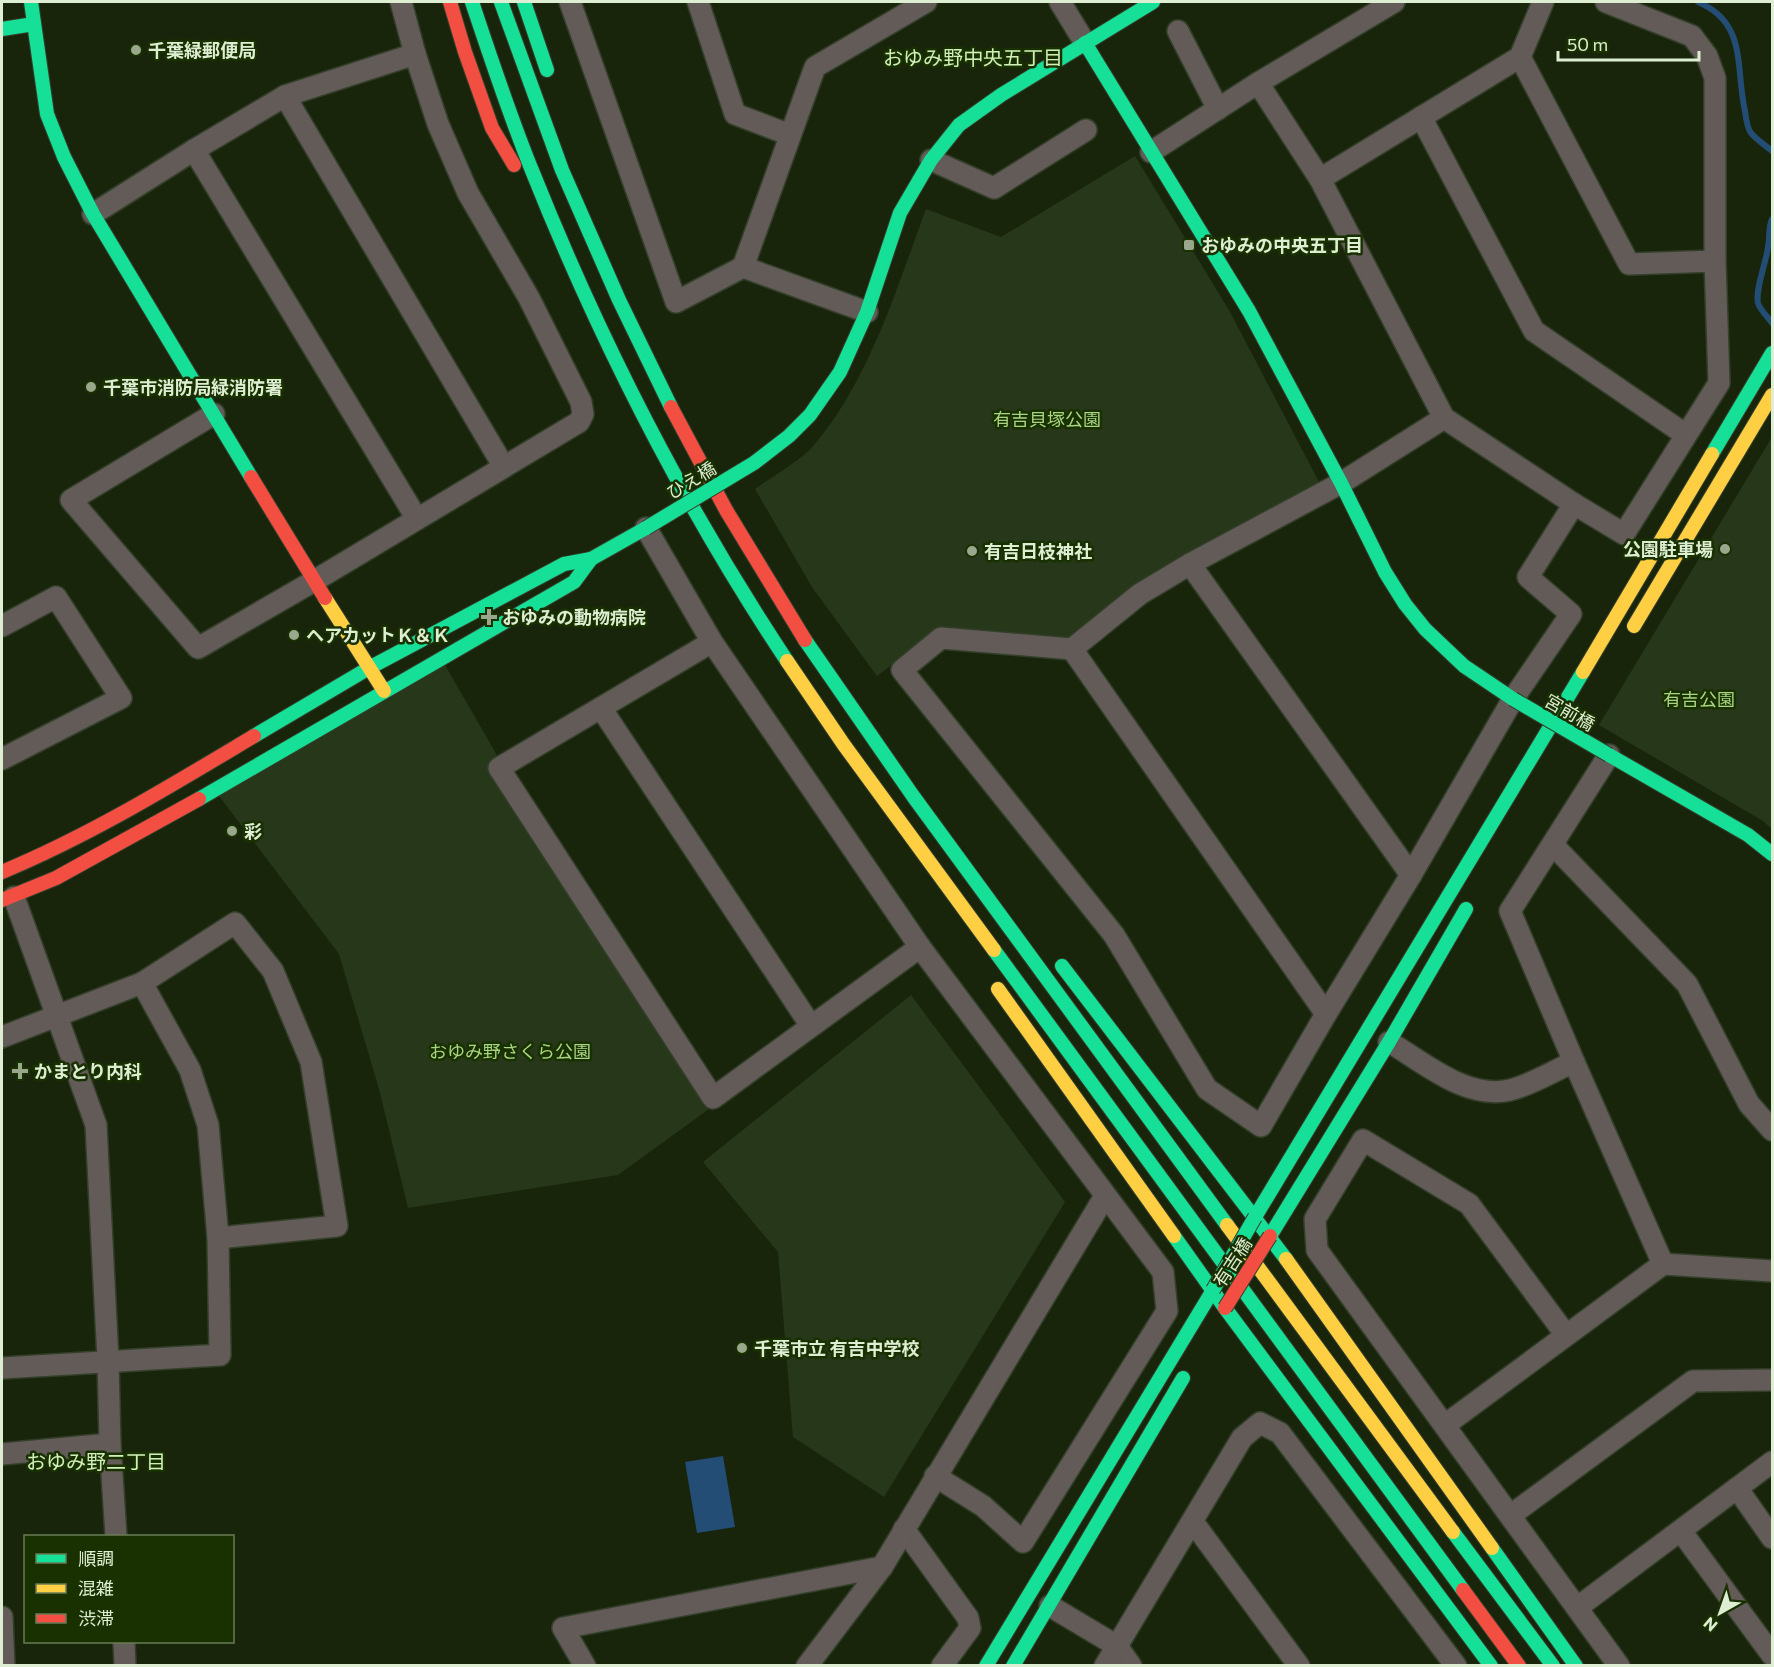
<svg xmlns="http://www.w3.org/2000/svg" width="1774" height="1667" viewBox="0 0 1774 1667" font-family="Commissioner,'Noto Sans JP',sans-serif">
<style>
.green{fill:#273719}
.water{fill:#244d75}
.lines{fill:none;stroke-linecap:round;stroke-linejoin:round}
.stream{stroke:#244d75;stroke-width:6}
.street-casing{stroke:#343f2a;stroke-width:24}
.fast-casing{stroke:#343f2a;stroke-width:16}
.slow-casing{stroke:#343f2a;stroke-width:16}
.jam-casing{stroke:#343f2a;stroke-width:16}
.street{stroke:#625b58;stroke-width:21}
.fast{stroke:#16e098;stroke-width:14}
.slow{stroke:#ffcf43;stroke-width:14}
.jam{stroke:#f24e42;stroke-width:14}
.fast-bridge-casing{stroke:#343f2a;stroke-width:16;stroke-linecap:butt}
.jam-bridge-casing{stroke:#343f2a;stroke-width:16;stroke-linecap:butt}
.fast-bridge{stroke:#16e098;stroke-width:14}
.jam-bridge{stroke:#f24e42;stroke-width:14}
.poi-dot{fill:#99a88d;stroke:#193000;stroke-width:2}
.labels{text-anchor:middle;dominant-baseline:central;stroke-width:5;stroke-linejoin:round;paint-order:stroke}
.poi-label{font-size:18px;font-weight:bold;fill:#deeed3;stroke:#193000;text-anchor:start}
.park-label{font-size:18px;fill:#a8d581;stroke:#193000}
.street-label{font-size:18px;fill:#deeed3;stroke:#193000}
.neighbourhood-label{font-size:20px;fill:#d1f0b9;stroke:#193000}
</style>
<rect width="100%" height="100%" fill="#18250b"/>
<g class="green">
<path d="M1135,156l94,154 90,172 -170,95 -84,68 -125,-16 -63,47 -65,-89 -57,-98c15,-11 48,-30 59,-44 55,-64 83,-158 112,-236l75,28z"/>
<path d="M1772,437v392l-9,-8 -164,-96z"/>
<path d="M445,665l53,92 -8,5 219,347 -91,66 -210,33 -29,-119 -40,-135 -120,-158z"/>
<path d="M911,995l154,207 -181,295 -91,-60 -15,-185 -75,-90z"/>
</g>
<path class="water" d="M723,1456l12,71 -38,6 -12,-71z"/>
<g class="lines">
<g class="stream">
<path d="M1698,2c50,21 37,66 47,109 1,7 2,17 6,22 6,7 15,13 21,18"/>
<path d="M1772,219c-4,9 -2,19 -4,28 -2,16 -13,43 -10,56 2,7 10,14 14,20"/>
</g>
<g class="street-casing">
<g id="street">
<path d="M401,2l14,52"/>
<path d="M570,2l106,300 67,-35 124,45"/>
<path d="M698,2l37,112 55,21"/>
<path d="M1060,2l25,41"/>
<path d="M1394,2l-136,81 62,96 124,239 130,86 50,30 95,-151 -4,-122v-183l-8,-22 -15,-20 -86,-34"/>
<path d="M1178,31l40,78"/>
<path d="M1520,57l109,207 86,-3"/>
<path d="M285,96l219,371"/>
<path d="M1421,117l113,214 152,104"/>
<path d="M194,150l223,369"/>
<path d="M1151,152l107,-69"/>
<path d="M931,160l63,28 92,-58"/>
<path d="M1320,179l200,-122 23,-55"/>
<path d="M93,214l101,-64 91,-54 130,-42 23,70 30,69 61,105 52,104 2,12 -4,8 -265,159 -116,67 -127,-148 143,-86"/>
<path d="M743,267l72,-200 111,-65"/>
<path d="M1444,418l-103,65 -151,81 -50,30 -68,55 -131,-11 -39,32 212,265 93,154 54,37 65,-112 85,-139 102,-176 58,-85 -43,-37 46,-73"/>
<path d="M646,528l66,114 208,305 243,325 4,39 -144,231 -40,-36 -48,-30"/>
<path d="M1190,564l221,311"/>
<path d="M2,626l54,-29 65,101 -119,61"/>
<path d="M712,642l-213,126 214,330 207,-151"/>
<path d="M1072,649l254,365"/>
<path d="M601,708l210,318"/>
<path d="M1609,755l-99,156 64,151 89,202"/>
<path d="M1553,845l134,139 62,120 23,26"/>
<path d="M14,897l82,228 12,235 2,84 6,92"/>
<path d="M2,1037l140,-54 93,-60 38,48 38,91 26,164 -119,12"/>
<path d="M1389,1042c36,21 77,58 121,48 21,-5 43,-19 64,-28"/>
<path d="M1566,1335l-97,-131 -106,-64 -48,79 2,31 302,416"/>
<path d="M2,1368l218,-13 -2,-117 -10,-113 -18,-55 -48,-87"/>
<path d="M1445,1425l218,-161 109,7"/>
<path d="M2,1454l108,-10"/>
<path d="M1737,1488l35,50"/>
<path d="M1511,1515l182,-134 79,-1"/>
<path d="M1193,1522l106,144"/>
<path d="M904,1529l64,89 2,10 -28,38"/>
<path d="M1681,1531l91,124"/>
<path d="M1050,1606l67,40 14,20"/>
<path d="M1578,1607l194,-145"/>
<path d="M2,1617l2,49"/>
<path d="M124,1642l1,24"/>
<path d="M585,1666l-22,-38 319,-61"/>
<path d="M807,1666l75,-99 223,-371"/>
<path d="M1105,1666l137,-228 18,-15 20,10 176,233"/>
</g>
</g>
<g class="fast-casing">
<g id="fast">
<path d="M31,2l16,112 17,43 29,57 158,263"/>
<path d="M472,2c19,57 38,115 61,171 68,170 153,336 254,488"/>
<path d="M501,2l61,168 57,130 52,107"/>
<path d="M524,2l23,68"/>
<path d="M2,29l32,-5"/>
<path d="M1085,43l164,268 92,172 44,89 20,32 20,25 39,37 49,33"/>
<path d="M1712,454l60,-101"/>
<path d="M754,463l35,-27 21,-21 30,-43 27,-60 33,-99 31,-53 28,-35 42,-30 152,-93"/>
<path d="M805,640l108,156 314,429"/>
<path d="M254,736l115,-68 195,-104 27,-5 55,-31"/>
<path d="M1609,755l139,80 24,19"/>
<path d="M199,799l375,-217 17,-23"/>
<path d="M994,950l469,640"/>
<path d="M1062,966l224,293"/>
<path d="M1255,1217l328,-545"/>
<path d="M1174,1236l51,72 266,358"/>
<path d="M1270,1236l119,-194 77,-133"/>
<path d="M1453,1532l100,134"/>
<path d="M1492,1548l84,118"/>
<path d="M986,1666l227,-376"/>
<path d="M1013,1666l170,-288"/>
</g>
</g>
<g class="slow-casing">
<g id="slow">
<path d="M325,598l59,93"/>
<path d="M1634,626l138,-231"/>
<path d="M787,661l57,84 150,205"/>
<path d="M1583,672l129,-218"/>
<path d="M998,989l176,247"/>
<path d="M1227,1225l226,307"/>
<path d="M1286,1259l206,289"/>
</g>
</g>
<g class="jam-casing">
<g id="jam">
<path d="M450,2l15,50 27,76 22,37"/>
<path d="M671,407l55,103 79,130"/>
<path d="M251,477l74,121"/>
<path d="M2,872c89,-37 170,-87 252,-136"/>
<path d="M2,900l54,-22 143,-79"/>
<path d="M1463,1590l56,76"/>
</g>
</g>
<use href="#street" class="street"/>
<use href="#fast" class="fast"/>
<use href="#slow" class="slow"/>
<use href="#jam" class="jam"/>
<g class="fast-bridge-casing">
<g id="fast-bridge">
<path d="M646,528l108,-65"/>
<path d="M1513,699l96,56"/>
<path d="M1213,1290l42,-73"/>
</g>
</g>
<g class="jam-bridge-casing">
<path id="jam-bridge" d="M1225,1308l45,-72"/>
</g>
<use href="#fast-bridge" class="fast-bridge"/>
<use href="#jam-bridge" class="jam-bridge"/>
</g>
<g class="poi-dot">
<circle cx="136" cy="50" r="6"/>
<rect x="1183" y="239" width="12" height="12" rx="3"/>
<circle cx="91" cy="387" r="6"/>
<circle cx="1725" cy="549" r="6"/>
<circle cx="972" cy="551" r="6"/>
<path d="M486 608h6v6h6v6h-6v6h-6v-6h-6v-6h6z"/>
<circle cx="294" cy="635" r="6"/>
<circle cx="232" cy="831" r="6"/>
<path d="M17 1062h6v6h6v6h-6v6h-6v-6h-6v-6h6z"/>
<circle cx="742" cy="1348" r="6"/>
</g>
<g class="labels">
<g class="poi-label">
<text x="148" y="50">千葉緑郵便局</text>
<text x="1201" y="245">おゆみの中央五丁目</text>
<text x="103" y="387">千葉市消防局緑消防署</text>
<text x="1713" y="549" text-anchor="end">公園駐車場</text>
<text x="984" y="551">有吉日枝神社</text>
<text x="502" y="617">おゆみの動物病院</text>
<text x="306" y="635">ヘアカットＫ＆Ｋ</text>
<text x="244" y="831">彩</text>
<text x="34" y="1071">かまとり内科</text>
<text x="754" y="1348">千葉市立 有吉中学校</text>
</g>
<g class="park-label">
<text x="1047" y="419">有吉貝塚公園</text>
<text x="1699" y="699">有吉公園</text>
<text x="510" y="1051">おゆみ野さくら公園</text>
</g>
<g class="street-label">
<text transform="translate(691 480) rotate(-31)">ひえ橋</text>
<text transform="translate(1570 712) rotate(30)">宮前橋</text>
<text transform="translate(1232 1262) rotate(-57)">有吉橋</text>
</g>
<g class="neighbourhood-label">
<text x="973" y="57">おゆみ野中央五丁目</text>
<text x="96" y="1461">おゆみ野二丁目</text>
</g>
</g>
<rect width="1774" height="1667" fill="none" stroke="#deeed3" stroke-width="6"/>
<rect x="24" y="1535" width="210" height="108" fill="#193000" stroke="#687c54" stroke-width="1.5"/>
<rect x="36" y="1554" width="30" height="9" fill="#16e098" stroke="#687c54" stroke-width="1.5"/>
<text x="78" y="1565" font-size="18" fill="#deeed3">順調</text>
<rect x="36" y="1584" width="30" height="9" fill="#ffcf43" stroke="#687c54" stroke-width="1.5"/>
<text x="78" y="1595" font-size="18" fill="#deeed3">混雑</text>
<rect x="36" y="1614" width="30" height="9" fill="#f24e42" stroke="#687c54" stroke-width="1.5"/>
<text x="78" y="1625" font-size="18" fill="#deeed3">渋滞</text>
<g transform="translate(1720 1613) rotate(220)" stroke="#193000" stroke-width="4.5" paint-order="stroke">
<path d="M0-4.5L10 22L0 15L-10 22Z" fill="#deeed3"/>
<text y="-9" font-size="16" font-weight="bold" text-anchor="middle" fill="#deeed3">N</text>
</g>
<path d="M1558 51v9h141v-9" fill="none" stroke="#deeed3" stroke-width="3"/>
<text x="1567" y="51" font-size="18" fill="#deeed3" stroke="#193000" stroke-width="4.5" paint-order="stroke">50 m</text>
</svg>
